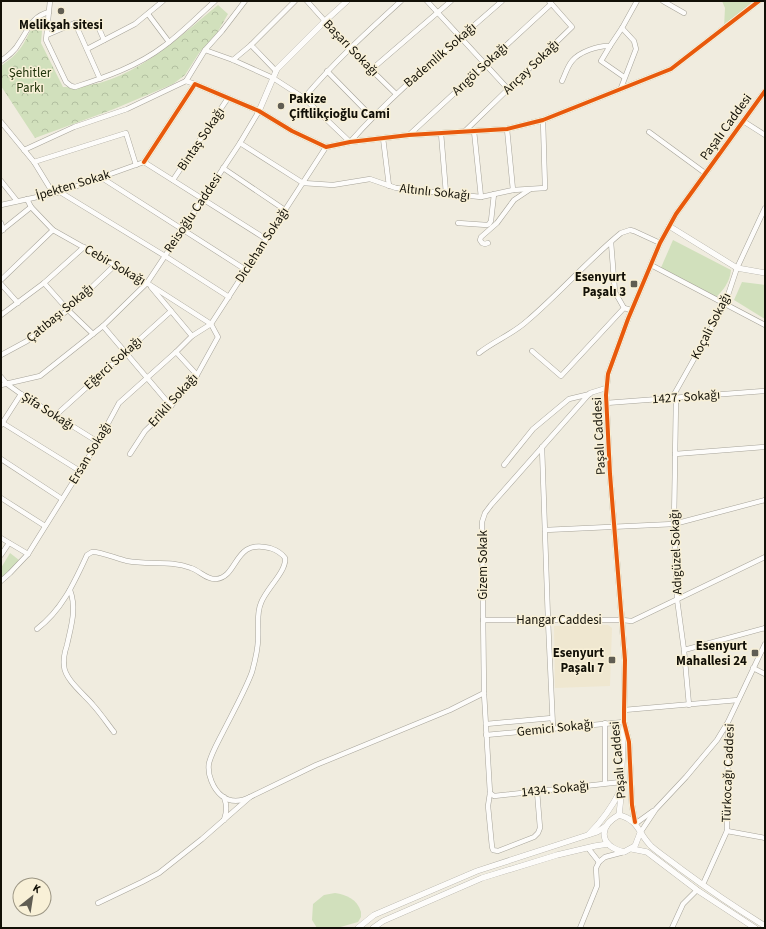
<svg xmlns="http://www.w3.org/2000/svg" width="766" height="929" viewBox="0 0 766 929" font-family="'Source Sans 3',sans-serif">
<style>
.built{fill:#efe7d0}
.green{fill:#d1e0bc}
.forest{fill:url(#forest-crowns)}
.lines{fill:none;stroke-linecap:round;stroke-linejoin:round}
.minor-casing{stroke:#a6a399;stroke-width:5.5}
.tertiary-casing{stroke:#a6a399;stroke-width:6}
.minor{stroke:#fdfcfa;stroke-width:4.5}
.tertiary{stroke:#fdfcfa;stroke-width:5.5}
.cycleway-casing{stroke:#f8f0d7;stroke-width:6}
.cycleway{stroke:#e8590c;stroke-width:4}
.poi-dot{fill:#605d53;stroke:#f8f0d7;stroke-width:1.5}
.labels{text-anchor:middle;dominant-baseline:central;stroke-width:3;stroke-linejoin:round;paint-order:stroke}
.poi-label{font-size:13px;font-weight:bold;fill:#121007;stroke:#f8f0d7;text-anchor:end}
.street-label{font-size:13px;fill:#121007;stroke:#f8f0d7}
.park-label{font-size:13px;fill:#20330b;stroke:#f8f0d7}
</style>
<defs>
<pattern id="forest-crowns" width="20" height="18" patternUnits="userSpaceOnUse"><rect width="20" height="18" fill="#d1e0bc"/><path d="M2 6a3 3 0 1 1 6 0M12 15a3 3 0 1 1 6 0" fill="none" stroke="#b2bfa0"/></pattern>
</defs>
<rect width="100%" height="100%" fill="#f0ecdf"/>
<path class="built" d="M608,625l4,3 -2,58 -55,2 -1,-62z"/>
<g class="green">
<path d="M722,1h31l-29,26 1,-19z"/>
<path d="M673,240l58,30c-1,12 -8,21 -17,29l-54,-29z"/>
<path d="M742,282l23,3v34l-31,-19z"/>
<path d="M10,553l9,7v3l-18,19v-14z"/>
<path d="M335,893c12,2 22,6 26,19v5l-3,5 -21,6h-20l-5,-8 1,-16 11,-9z"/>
</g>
<path class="forest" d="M218,5l10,9 -11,19 -18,20 -14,22 -12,9 -59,25 -79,29 -34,-52v-20c8,-6 15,-11 21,-20 7,-10 9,-22 21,-28l-2,25 22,44c62,3 110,-45 155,-82z"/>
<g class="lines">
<g class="minor-casing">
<g id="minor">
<path d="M50,1l-4,39 20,42 5,4 4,1c31,-10 63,-21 89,-41 18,-13 34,-30 51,-45"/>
<path d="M307,1l42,47 47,46"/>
<path d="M427,1l81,88"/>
<path d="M663,1l21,12"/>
<path d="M148,14l21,28"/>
<path d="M75,23l25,56"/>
<path d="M47,35l28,-12 22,1 7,16"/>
<path d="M251,45l25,26"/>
<path d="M610,46l-9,15 23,16"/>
<path d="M87,49l48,-25 28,-23"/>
<path d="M205,50l28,10 40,18 31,20 46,44c46,-52 100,-95 152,-141"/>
<path d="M233,60l18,-15 44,-44"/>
<path d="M1,61c7,-5 14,-10 18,-18 9,-13 13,-27 30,-31"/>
<path d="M372,69l79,-68"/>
<path d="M327,71l45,46"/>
<path d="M186,81l19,-31 17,-19 23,-30"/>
<path d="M562,81c3,-6 5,-14 10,-20 7,-9 27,-16 38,-15l12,-18"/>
<path d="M621,88l15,-39 -2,-8 -12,-13 15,-27"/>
<path d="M304,98c30,-36 63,-66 97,-97"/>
<path d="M743,121l22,14"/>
<path d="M1,122l33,40 19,31"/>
<path d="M507,129l6,61"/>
<path d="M465,131l107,-104 -23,-26"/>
<path d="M474,131l7,66"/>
<path d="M649,132l56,41"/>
<path d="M441,133l5,60"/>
<path d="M409,135l142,-131"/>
<path d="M383,138l6,48"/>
<path d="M240,143l63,40 30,2 37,-6 26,9 85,9 32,-7 32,-2 -2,-68"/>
<path d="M24,150l50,-23 53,-18 59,-28 9,3"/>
<path d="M34,162l92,-29 10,32"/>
<path d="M223,168l62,42"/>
<path d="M102,178l144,92"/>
<path d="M173,180l55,-82"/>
<path d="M1,181l16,20"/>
<path d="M60,192l105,64 64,41"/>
<path d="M27,199l4,8 22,23 94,53 64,41 7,13 -21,38 -26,31 -26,25 -15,23"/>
<path d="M1,205l59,-13 84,-30 122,77"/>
<path d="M1,223l2,7"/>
<path d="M458,223l29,2 2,-1 2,-3 3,-27"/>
<path d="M1,231l30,-24"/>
<path d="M611,242l4,50 9,16"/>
<path d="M488,243l-3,1 -3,-1 -2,-3 1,-3 16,-14 17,-23 15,-10"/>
<path d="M651,265l114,60"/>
<path d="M1,280l52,-50"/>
<path d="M44,283l24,27 25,24"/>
<path d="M1,284l17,19"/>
<path d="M151,287l41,49"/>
<path d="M1,315l43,-32 40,-36"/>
<path d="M103,326l68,80"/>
<path d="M532,351l29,25 63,-68 7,2"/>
<path d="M176,352l21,23"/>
<path d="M479,353c15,-12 34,-19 48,-32 33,-28 61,-61 94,-88l9,-3 4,1 26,12"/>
<path d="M1,355l26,-14 41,-31 47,-45"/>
<path d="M1,377l6,7 14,10 77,48"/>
<path d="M1,385l39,-9 63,-50 44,-43 93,-140 19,-32"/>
<path d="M672,398l53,-94 12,-36 28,-60"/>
<path d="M676,398l-2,126 3,75 7,51 5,55"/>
<path d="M606,403l159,-12"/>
<path d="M56,415l115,-104"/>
<path d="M1,422l79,49"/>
<path d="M1,425l20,-31"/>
<path d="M542,447l6,173 5,108"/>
<path d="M675,454l90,-7"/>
<path d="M1,459l61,40"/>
<path d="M504,465l29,-36 36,-30 21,-5"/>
<path d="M1,498l44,28"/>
<path d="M545,530l129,-6 91,-24"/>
<path d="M1,538l27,16"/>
<path d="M1,555l8,-12"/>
<path d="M1,581l9,-8 18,-19 70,-112 21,-39 57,-51 16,-16 19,-12 115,-177"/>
<path d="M70,590c7,19 1,36 -3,55 -2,6 -4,14 -3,21 1,14 21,29 29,39 8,9 14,18 21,27"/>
<path d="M483,620h139l10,1 133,-64"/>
<path d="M37,629c25,-19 37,-46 50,-74l5,-3c8,-1 25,7 35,9 21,4 44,-1 64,7 9,3 16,12 25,11 23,-2 17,-41 54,-31 6,2 11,4 15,10 2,13 -19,31 -24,45 -5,11 -2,24 -3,36 0,11 -3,22 -6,33 -7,19 -20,42 -29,60 -5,10 -11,20 -14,31 -2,11 4,26 13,33 9,7 18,6 28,1"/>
<path d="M684,650l81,-22"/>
<path d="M753,668l12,6"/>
<path d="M624,710l114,-10"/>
<path d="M486,724l66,-6"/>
<path d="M486,735l138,-13"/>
<path d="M605,783v-60"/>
<path d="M537,791l3,37 -2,5 -4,4 -36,14 -5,-1 -1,-3 -4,-41 2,-13 -6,-100 -2,-171 3,-9 6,-8 99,-112 16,-5"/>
<path d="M490,793l4,3 127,-14"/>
<path d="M224,797c3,9 3,14 0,23"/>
<path d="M635,824l18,-13"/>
<path d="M727,831l38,7"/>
<path d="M640,833l16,-24 30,-32 31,-37 11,-18 37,-78"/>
<path d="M588,848l11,14"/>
<path d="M702,884l2,-2 23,-51 1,-107"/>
<path d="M98,903l44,-21 17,-9 43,-34 48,-42 66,-32 134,-55 34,-17"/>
<path d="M580,928l17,-42 -1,-18 3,-6 6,-5 19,-5"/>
<path d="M672,928l11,-24 14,-14"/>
</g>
</g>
<g class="tertiary-casing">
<g id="tertiary">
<path d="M259,111l18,-42 48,-48 22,-20"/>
<path d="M144,162l51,-78 64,27 33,20 34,16 24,-5 59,-7 98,-6 36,-9 128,-51 88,-68"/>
<path d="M669,226l68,42 28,5"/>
<path d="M619,815c4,-29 2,-59 5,-89"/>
<path d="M635,822l-3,-17 -3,-63 -5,-20v-12l1,-50 -15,-186 -4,-79 2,-21 20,-55 32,-76 16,-29 89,-123"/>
<path d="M640,833l-5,13 -11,6c-24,-6 -27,-25 -5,-37 21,6 18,17 32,31 9,8 20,15 30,23 27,20 55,39 84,57"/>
<path d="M589,834c13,-13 23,-27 31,-43"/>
<path d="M632,849l15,3 50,38 58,38"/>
<path d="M358,928l16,-13 103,-44 120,-39 9,-6"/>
<path d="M373,928l10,-7 99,-43 75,-23 38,-9 13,-2"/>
</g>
</g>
<use href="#minor" class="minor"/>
<use href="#tertiary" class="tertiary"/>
<g class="cycleway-casing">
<g id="cycleway">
<path d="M144,162l51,-78 64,27 33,20 34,16 24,-5 59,-7 98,-6 36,-9 128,-51 88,-68"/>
<path d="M635,822l-3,-17 -3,-63 -5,-20v-12l1,-50 -15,-186 -4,-79 2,-21 20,-55 32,-76 16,-29 89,-123"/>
</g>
</g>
<use href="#cycleway" class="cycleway"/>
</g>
<g class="poi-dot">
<circle cx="61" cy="11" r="4"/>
<circle cx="281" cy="106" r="4"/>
<rect x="630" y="280" width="8" height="8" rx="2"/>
<rect x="751" y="649" width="8" height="8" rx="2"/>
<rect x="608" y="656" width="8" height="8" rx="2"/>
</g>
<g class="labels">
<g class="poi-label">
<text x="61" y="25" text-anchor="middle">Melikşah sitesi</text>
<text x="289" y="99" text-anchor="start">Pakize<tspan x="289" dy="15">Çiftlikçioğlu Cami</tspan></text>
<text x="626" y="277">Esenyurt<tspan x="626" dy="15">Paşalı 3</tspan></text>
<text x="747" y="646">Esenyurt<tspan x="747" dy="15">Mahallesi 24</tspan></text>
<text x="604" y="653">Esenyurt<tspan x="604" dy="15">Paşalı 7</tspan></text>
</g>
<g class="street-label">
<text transform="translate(351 48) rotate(46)">Başarı Sokağı</text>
<text transform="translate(440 55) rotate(-41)">Bademlik Sokağı</text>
<text transform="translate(531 67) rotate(-44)">Arıçay Sokağı</text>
<text transform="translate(480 69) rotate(-43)">Arıgöl Sokağı</text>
<text transform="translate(726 127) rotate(-54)">Paşalı Caddesi</text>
<text transform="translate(201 139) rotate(-56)">Bintaş Sokağı</text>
<text transform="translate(73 185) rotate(-17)">İpekten Sokak</text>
<text transform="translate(435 192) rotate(6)">Altınlı Sokağı</text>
<text transform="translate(193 213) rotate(-56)">Reisoğlu Caddesi</text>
<text transform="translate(262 245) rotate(-57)">Diclehan Sokağı</text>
<text transform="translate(115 265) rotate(30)">Cebir Sokağı</text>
<text transform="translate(60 313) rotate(-40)">Çatıbaşı Sokağı</text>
<text transform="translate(711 326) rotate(-63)">Koçali Sokağı</text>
<text transform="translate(113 363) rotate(-42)">Eğerci Sokağı</text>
<text transform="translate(686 397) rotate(-4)">1427. Sokağı</text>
<text transform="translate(173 400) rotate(-48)">Erikli Sokağı</text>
<text transform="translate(48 411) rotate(32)">Şifa Sokağı</text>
<text transform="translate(599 436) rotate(-93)">Paşalı Caddesi</text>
<text transform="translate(90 453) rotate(-59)">Ersan Sokağı</text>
<text transform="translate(676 552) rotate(-92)">Adıgüzel Sokağı</text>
<text transform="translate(483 565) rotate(-90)">Gizem Sokak</text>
<text x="559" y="620">Hangar Caddesi</text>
<text transform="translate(555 728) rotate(-6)">Gemici Sokağı</text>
<text transform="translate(618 760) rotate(-95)">Paşalı Caddesi</text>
<text transform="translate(728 773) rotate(-88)">Türkocağı Caddesi</text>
<text transform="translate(555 789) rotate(-6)">1434. Sokağı</text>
</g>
<g class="park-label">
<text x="30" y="73">Şehitler<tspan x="30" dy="15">Parkı</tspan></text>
</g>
</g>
<rect width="766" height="929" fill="none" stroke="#121007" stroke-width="4"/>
<g transform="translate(32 897) rotate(30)"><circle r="19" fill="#f8f0d7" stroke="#9c9684"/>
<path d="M0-3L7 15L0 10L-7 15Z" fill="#605d53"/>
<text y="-6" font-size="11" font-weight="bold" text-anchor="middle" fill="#121007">K</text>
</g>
</svg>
